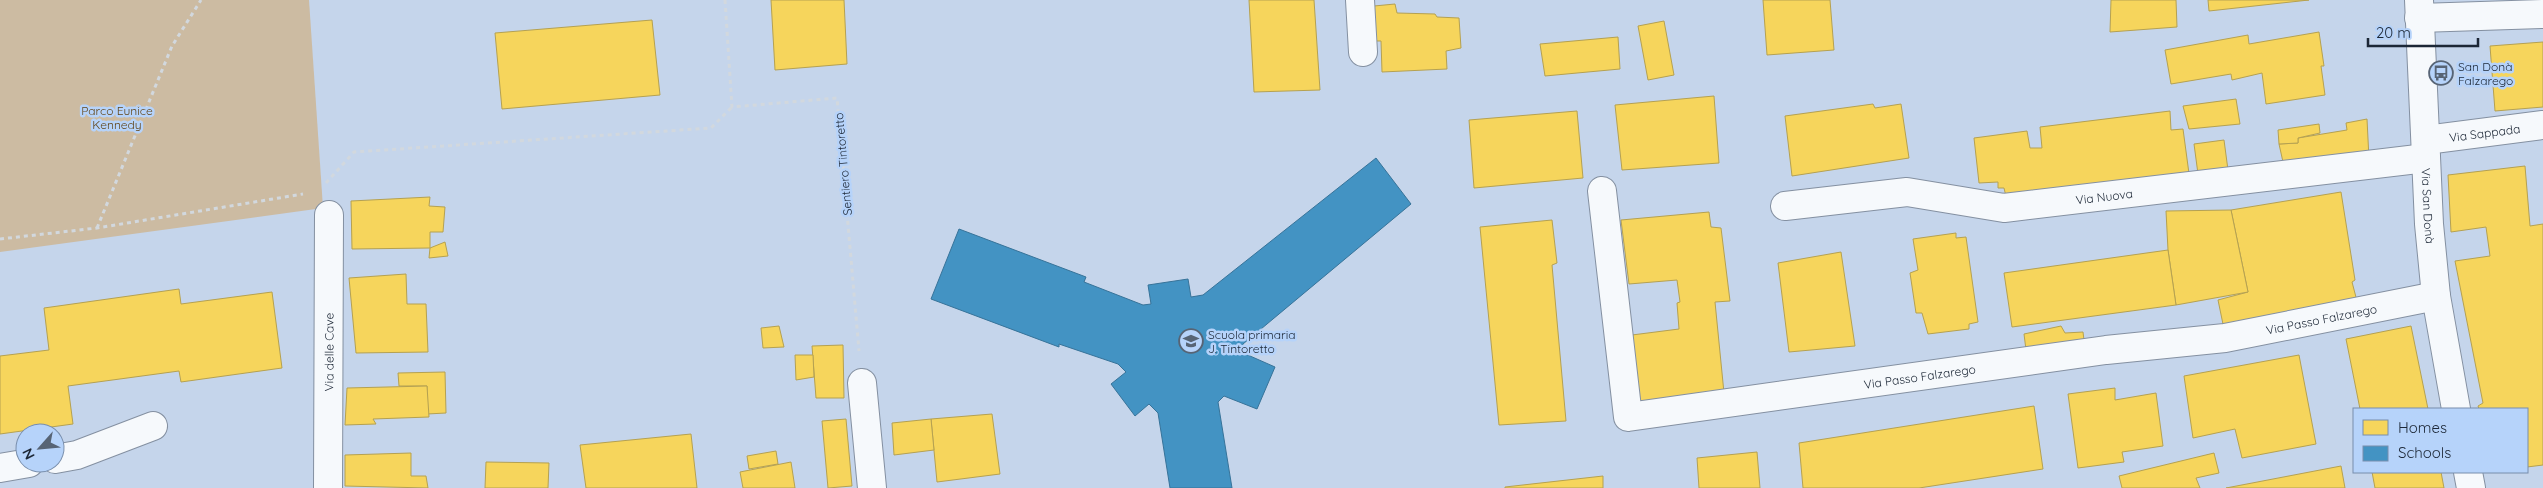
<svg xmlns="http://www.w3.org/2000/svg" width="2543" height="488" viewBox="0 0 2543 488" font-family="Quicksand,sans-serif">
<style>
.green{fill:#ccbba2}
.homes{fill:#f6d55c;stroke:#b5a151}
.schools{fill:#4393c3;stroke:#377399}
.lines{fill:none;stroke-linecap:round;stroke-linejoin:round}
.minor-casing{stroke:#8490a1;stroke-width:30}
.path{stroke:#d2d8de;stroke-width:3;stroke-dasharray:4 4;stroke-linecap:butt}
.minor{stroke:#f6f9fc;stroke-width:28}
.labels{text-anchor:middle;dominant-baseline:central;stroke-width:5;stroke-linejoin:round;paint-order:stroke}
.poi-label{font-size:12px;fill:#1c2736;stroke:#b6d3fa;text-anchor:start}
.park-label{font-size:12px;fill:#614519;stroke:#b6d3fa}
.street-label{font-size:12px;fill:#1c2736;stroke:#b6d3fa}
</style>
<rect width="100%" height="100%" fill="#c5d5eb"/>
<path class="green" d="M0,0h309l14,208 -323,44z"/>
<g class="homes">
<path d="M771,0h73l3,64 -72,6z"/>
<path d="M1249,0h65l6,90 -66,2z"/>
<path d="M1763,0h67l4,50 -67,5z"/>
<path d="M2111,0h65l1,27 -67,5z"/>
<path d="M2208,0h101l-100,11z"/>
<path d="M1395,4l2,9 38,1 2,3 22,1 2,30 -15,3 1,18 -65,3 -1,-31h-7v-35z"/>
<path d="M652,20l8,75 -158,14 -7,-76z"/>
<path d="M1664,21l10,54 -26,5 -10,-54z"/>
<path d="M2319,32l5,34h-3l4,29 -59,9 -4,-31 -30,7 -1,-6 -60,10 -6,-34 83,-15 1,9z"/>
<path d="M1618,37l2,32 -75,7 -5,-32z"/>
<path d="M2543,42v65l-48,4 -5,-65z"/>
<path d="M1714,96l5,67 -97,7 -7,-65z"/>
<path d="M2236,99l4,25 -51,5 -6,-23z"/>
<path d="M1873,104l2,4 26,-4 8,54 -117,18 -7,-60z"/>
<path d="M1577,111l6,67 -109,10 -5,-68z"/>
<path d="M2170,111l1,19 12,-1 7,52 -182,24 -4,-17h-6v-6l-19,1 -5,-45 53,-7 3,17h12l-2,-21z"/>
<path d="M2367,119l2,40 -84,12 -6,-27 19,-1v-5l49,-8 -1,-7z"/>
<path d="M2319,124l1,9 -22,5v5l-19,1 -1,-14z"/>
<path d="M2224,140l4,30 -30,4 -4,-30z"/>
<path d="M2525,166l5,60 13,-2v241l-16,2v-58h-48l-1,-3 5,-3 -28,-142 35,-5 -4,-29 -35,5 -3,-57z"/>
<path d="M2341,192l14,88 -3,2 5,19 -133,28 -6,-29 30,-8 -17,-82z"/>
<path d="M430,197l-1,9 16,1 -2,25h-13v16l-78,1 -1,-48z"/>
<path d="M2231,210l17,82 -72,13 -8,-55 -2,-39z"/>
<path d="M1709,212l2,15 10,1 9,73 -15,1 9,91 -87,9 -5,-67 47,-6 -2,-26 3,-1 -3,-22 -48,4 -8,-64z"/>
<path d="M1552,220l5,43 -5,2 14,156 -67,4 -19,-198z"/>
<path d="M1956,233v5l10,-1 12,85 -9,2v5l-41,5 -6,-21h-6l-6,-40 8,-3 -5,-31z"/>
<path d="M445,242l3,14 -19,2 1,-10z"/>
<path d="M2168,250l8,55 -164,22 -8,-54z"/>
<path d="M1841,252l14,94 -66,6 -11,-89z"/>
<path d="M406,274l1,30h19l2,48 -72,1 -7,-75z"/>
<path d="M179,289l2,15 91,-12 10,76 -101,14 -2,-11 -111,15 5,38 -73,10v-78l49,-6 -5,-42z"/>
<path d="M779,326l5,21 -21,1 -2,-20z"/>
<path d="M2061,326l4,7 18,-1 1,8 -58,10 -2,-16z"/>
<path d="M2411,326l17,83h-68l-14,-70z"/>
<path d="M843,345l1,53h-28l-4,-52z"/>
<path d="M795,355h18l1,22 -18,3z"/>
<path d="M2299,355l17,89 -74,14 -7,-29 -42,9 -9,-62z"/>
<path d="M445,372l1,41 -19,1v-28h-28l-1,-13z"/>
<path d="M427,386l2,31 -56,2 3,5 -31,1 2,-37z"/>
<path d="M2115,388v12l41,-7 7,53 -41,6 2,10 -46,6 -10,-74z"/>
<path d="M2034,406l9,63 -124,19h-116l-4,-45z"/>
<path d="M992,414l8,60 -63,8 -6,-63z"/>
<path d="M846,419l6,67 -24,2 -6,-67z"/>
<path d="M931,419l3,31 -40,5 -2,-32z"/>
<path d="M691,434l6,54h-111l-6,-43z"/>
<path d="M776,451l2,13 -29,5 -2,-13z"/>
<path d="M1757,452l3,36h-61l-2,-30z"/>
<path d="M411,453v23h15l2,12 -83,-2v-31z"/>
<path d="M2214,453l5,20 -23,5 4,10h-78l-3,-12z"/>
<path d="M486,462l63,1 -1,25h-63z"/>
<path d="M791,462l4,26h-52l-3,-16z"/>
<path d="M2341,466l4,22h-119z"/>
<path d="M2372,472h69l3,16h-69z"/>
<path d="M1603,476v12h-98v-1z"/>
</g>
<path class="schools" d="M1376,158l35,46 -168,140 -2,8 34,15 -18,42 -33,-13 -6,6 14,86h-62l-12,-75 -9,-9 -14,12 -24,-32 15,-12 -8,-8 -59,-20v3l-128,-48 28,-70 127,48 -2,5 59,23 8,-1 -3,-19 40,-6 3,18 12,-2z"/>
<g class="lines">
<g class="minor-casing">
<g id="minor">
<path d="M1360,0l3,52"/>
<path id="s1" d="M2419,0l10,224 7,72 20,113"/>
<path d="M2419,18l124,-4"/>
<path id="s2" d="M2426,140l117,-15"/>
<path id="s3" d="M1602,191l26,226 478,-67 119,-12 211,-42"/>
<path id="s4" d="M1785,206l122,-14 97,16 422,-50"/>
<path d="M862,383l10,105"/>
<path d="M55,459l22,-4 76,-29"/>
<path d="M0,468l29,-5"/>
<path d="M2468,472l3,16"/>
<path id="s5" d="M328,488l1,-273"/>
</g>
</g>
<g class="path">
<path d="M725,0l7,107 105,-9 22,253"/>
<path d="M326,183l28,-31 357,-24 21,-21"/>
<path d="M97,228l75,-182 29,-46"/>
<path d="M0,239l97,-11 206,-34"/>
</g>
<use href="#minor" class="minor"/>
</g>
<defs>
<g id="bus-ring" transform="scale(1.25)"><circle r="9.5" fill="#b6d3fa" stroke="#576475" stroke-width="1.5"/><path d="M-5-6H5V4H4V6H2V4H-2V6H-4V4H-5ZM-3.5-4V0h7V-4ZM-3.5 1.2v1.5H-2V1.2ZM2 1.2v1.5H3.5V1.2Z" fill="#576475"/></g>
<g id="school-ring" transform="scale(1.25)"><circle r="9.5" fill="#b6d3fa" stroke="#576475" stroke-width="1.5"/><path d="M0-5L7-2L0 1L-7-2ZM-4 1L0 2.5L4 1V4Q0 6-4 4Z" fill="#576475"/></g>
</defs>
<g fill-rule="evenodd">
<use href="#bus-ring" x="2441" y="73"/>
<use href="#school-ring" x="1191" y="341"/>
</g>
<g class="labels">
<g class="poi-label">
<text x="2458" y="66">San Donà<tspan x="2458" dy="14">Falzarego</tspan></text>
<text x="1208" y="334">Scuola primaria<tspan x="1208" dy="14">J. Tintoretto</tspan></text>
</g>
<g class="park-label">
<text x="117" y="110">Parco Eunice<tspan x="117" dy="14">Kennedy</tspan></text>
</g>
<g class="street-label">
<text stroke="none"><textPath href="#s2" startOffset="59">Via Sappada</textPath></text>
<text transform="translate(843 164) rotate(-95)">Sentiero Tintoretto</text>
<text stroke="none"><textPath href="#s4" startOffset="322">Via Nuova</textPath></text>
<text stroke="none"><textPath href="#s1" startOffset="206">Via San Donà</textPath></text>
<text stroke="none"><textPath href="#s3" startOffset="928">Via Passo Falzarego</textPath></text>
<text stroke="none"><textPath href="#s5" startOffset="136">Via delle Cave</textPath></text>
<text stroke="none"><textPath href="#s3" startOffset="522">Via Passo Falzarego</textPath></text>
</g>
</g>
<rect x="2353" y="408" width="175" height="65" fill="#b6d3fa" stroke="#788eac"/>
<rect x="2363" y="420" width="25" height="15" fill="#f6d55c" stroke="#788eac"/>
<text x="2398" y="433" font-size="15" fill="#1c2736">Homes</text>
<rect x="2363" y="446" width="25" height="15" fill="#4393c3" stroke="#788eac"/>
<text x="2398" y="458" font-size="15" fill="#1c2736">Schools</text>
<g transform="translate(40 448) rotate(243)"><circle r="24" fill="#b6d3fa" stroke="#788eac"/>
<path d="M0-4L9 19L0 12L-9 19Z" fill="#576475"/>
<text y="-8" font-size="14" font-weight="bold" text-anchor="middle" fill="#1c2736">N</text>
</g>
<path d="M2368 38v8h110v-8" fill="none" stroke="#1c2736" stroke-width="2.5"/>
<text x="2376" y="38" font-size="15" fill="#1c2736" stroke="#b6d3fa" stroke-width="4" paint-order="stroke">20 m</text>
</svg>
